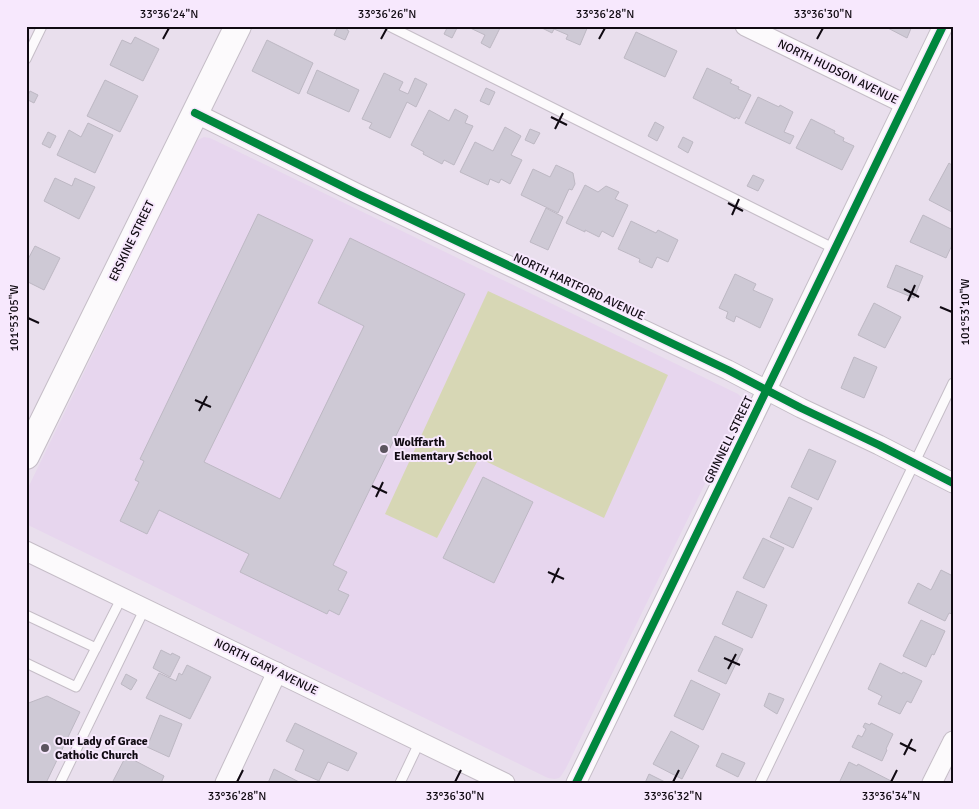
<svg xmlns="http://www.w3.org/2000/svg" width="979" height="809" viewBox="0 0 979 809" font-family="Signika,sans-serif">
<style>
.built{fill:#e7d6ee}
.green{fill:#d7d7b5}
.building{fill:#cec9d5;stroke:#bdb8c3}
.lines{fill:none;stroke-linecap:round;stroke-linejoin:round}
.lane-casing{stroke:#c5bdc7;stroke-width:11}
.street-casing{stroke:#c5bdc7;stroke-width:21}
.secondary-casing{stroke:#c5bdc7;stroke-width:28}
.lane{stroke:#fcfafc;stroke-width:9}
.street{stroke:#fcfafc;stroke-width:19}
.secondary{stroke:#fcfafc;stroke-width:26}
.cycleway-casing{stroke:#f7e8fd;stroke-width:11}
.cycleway{stroke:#00873e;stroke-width:8}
.ticks{fill:none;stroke:#100a12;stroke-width:2}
.poi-dot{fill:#5c555f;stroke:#f7e8fd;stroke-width:2}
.labels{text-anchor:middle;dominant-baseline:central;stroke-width:4;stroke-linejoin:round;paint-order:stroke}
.street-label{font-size:12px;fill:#100a12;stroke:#f7e8fd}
.poi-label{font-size:12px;font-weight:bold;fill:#100a12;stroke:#f7e8fd;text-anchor:start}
.neatline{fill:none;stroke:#100a12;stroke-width:2}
.ticks-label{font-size:12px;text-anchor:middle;fill:#100a12}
</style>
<rect width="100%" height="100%" fill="#e9dfed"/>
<path class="built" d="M204,137l6,1 528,256 4,4 1,3v5l-177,362 -5,8 -2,2 -4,1 -7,-1 -522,-254v-32l170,-350 2,-2z"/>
<path class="green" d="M488,291l180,84 -64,143 -125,-60 -42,80 -52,-24z"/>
<g class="building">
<path d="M338,26h11l-2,4 2,1 -4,9 -11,-5z"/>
<path d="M448,26h10l-6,12 -8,-4z"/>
<path d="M466,26h35l-11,22 -9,-5 4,-8z"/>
<path d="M538,26h50l-8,19 -14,-6 2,-4 -14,-6 -2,4z"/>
<path d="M884,26h28l-5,12z"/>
<path d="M636,32l41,19 -12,26 -41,-19z"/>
<path d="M135,37l24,12 -16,32 -33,-16 12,-25 9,4z"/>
<path d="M267,40l46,23 -14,31 -47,-23z"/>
<path d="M707,68l25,12 -2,3 9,4 -1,2 13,6 -12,24 -3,-2 -1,2 -42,-21z"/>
<path d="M317,70l42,20 -10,22 -42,-19z"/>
<path d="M384,73l19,9 -4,8 9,4 7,-16 12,6 -11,23 -9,-5 -17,36 -21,-10 3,-5 -10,-4z"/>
<path d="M105,80l33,16 -18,36 -33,-16z"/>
<path d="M486,88l9,4 -6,13 -9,-4z"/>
<path d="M30,91l8,4 -4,8 -8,-4z"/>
<path d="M758,97l21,10 1,-2 13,7 -9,20 10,4 -4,8 -45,-21z"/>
<path d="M455,109l13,7 -3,7 8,3 -19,39 -10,-5 -2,4 -19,-10 1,-2 -13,-7 18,-35 20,11z"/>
<path d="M811,119l24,12 -1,2 10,5 -1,3 11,5 -12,24 -46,-22z"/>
<path d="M655,122l9,5 -7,14 -9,-5z"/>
<path d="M88,123l25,12 -18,38 -38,-18 12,-25 12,7z"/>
<path d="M505,127l16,9 -10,19 11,5 -12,24 -9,-5 -2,4 -9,-4 -2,6 -28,-13 15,-30 18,9z"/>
<path d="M530,129l10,4 -6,11 -9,-4z"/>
<path d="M48,132l8,4 -6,12 -8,-4z"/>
<path d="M683,137l10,5 -5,11 -10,-6z"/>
<path d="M949,163l4,3v44l-1,2 -23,-12z"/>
<path d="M556,165l17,8 2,11 -3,6 -3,-1 -11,24 -37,-18 12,-26 17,8z"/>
<path d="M753,175l11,5 -6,11 -11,-5z"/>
<path d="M55,178l17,8 3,-8 20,9 -16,32 -35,-18z"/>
<path d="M585,185l13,7 8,-6 13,6 -4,7 13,6 -15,32 -11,-6 -3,6 -14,-7v2l-19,-9z"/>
<path d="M546,208l17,9 -15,33 -18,-8z"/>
<path d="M258,214l55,26 -109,222 76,37 84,-173 -46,-23 32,-65 115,56 -132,271 14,7 -9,18 11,5 -10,20 -10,-5 -2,4 -87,-42 9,-18 -90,-44 -12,24 -27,-13 19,-39 -4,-2 9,-19 -4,-2z"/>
<path d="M923,215l30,15v13l-7,15 -36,-16z"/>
<path d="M631,221l25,12 2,-3 20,10 -10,22 -11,-5 -5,11 -13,-6 1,-3 -22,-10z"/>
<path d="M35,246l25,12 -16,32 -18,-9v-18z"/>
<path d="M896,265l27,11 -9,22 -27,-11z"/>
<path d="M735,274l21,10 -3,6 20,9 -13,29 -24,-12 -2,6 -8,-4 2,-6 -9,-4z"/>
<path d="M874,303l27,14 -16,31 -27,-13z"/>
<path d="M854,357l23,10 -13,31 -23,-10z"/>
<path d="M809,449l27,12 -18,39 -27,-13z"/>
<path d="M483,477l50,25 -39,81 -51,-25z"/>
<path d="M789,497l23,11 -19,40 -23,-11z"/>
<path d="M763,538l21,10 -20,40 -21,-10z"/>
<path d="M941,570l12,6v36l-1,2 -3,-1 -4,8 -37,-18 10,-20 13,7z"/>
<path d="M737,591l30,14 -15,33 -30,-14z"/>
<path d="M921,620l24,11 -11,24 -2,-1 -6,13 -23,-11z"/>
<path d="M715,636l28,13 -17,35 -28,-13z"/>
<path d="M161,650l10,5 1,-2 8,4 -10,20 -17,-9z"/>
<path d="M880,663l22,11 1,-2 19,9 -11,22 -4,-2 -7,13 -22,-10 4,-8 -14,-7z"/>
<path d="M187,665l24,12 -21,42 -44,-21 13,-25 17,8 3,-8 3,2z"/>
<path d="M126,674l11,6 -6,10 -10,-6z"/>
<path d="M691,680l29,14 -17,36 -29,-14z"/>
<path d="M769,693l15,6 -7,15 -13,-8z"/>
<path d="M47,696l33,16 -34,71h-20v-79z"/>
<path d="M160,715l22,9 -13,33 -22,-10z"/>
<path d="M295,723l62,30 -9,18 -20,-9 -9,19 -24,-11 9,-20 -18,-9z"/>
<path d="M865,723l5,2 1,-2 22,11 -7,15 1,1 -5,11 -30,-14 6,-12 4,2 4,-8 -3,-2z"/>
<path d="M671,731l28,15 -17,33 -29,-15z"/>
<path d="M722,753l23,10 -7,14 -22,-11z"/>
<path d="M126,756l38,20 -3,7h-49z"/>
<path d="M849,762l8,4 1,-2 37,19h-56z"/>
<path d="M274,769l27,14h-33z"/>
<path d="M649,774l18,9h-22z"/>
</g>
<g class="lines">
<g class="lane-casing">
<g id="lane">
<path d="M389,26l446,223"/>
<path d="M26,59l16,-33"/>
<path d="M26,615l70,33"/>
<path d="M26,663l50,24 46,-90"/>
<path d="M60,783l85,-175"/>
<path d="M400,783l20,-42"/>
<path d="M760,783l193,-400"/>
</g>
</g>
<g class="street-casing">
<g id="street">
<path d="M745,26l160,78"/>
<path d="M195,113l163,81 370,176 73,38 78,37 74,38"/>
<path d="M26,551l479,232"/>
<path d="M225,783l52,-111"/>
<path d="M576,783l367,-757"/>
<path d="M932,783l21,-42"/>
</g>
</g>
<g class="secondary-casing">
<path id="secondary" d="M26,456l212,-430"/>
</g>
<use href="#lane" class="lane"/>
<use href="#street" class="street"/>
<use href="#secondary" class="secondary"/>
<g class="cycleway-casing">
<g id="cycleway">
<path d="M195,113l163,81 370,176 73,38 78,37 74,38"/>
<path d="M576,783l367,-757"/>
</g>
</g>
<use href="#cycleway" class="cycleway"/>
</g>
<path class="ticks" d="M163,39l6,-11M381,39l6,-11M599,39l6,-11M817,39l6,-11M551,117l16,8M555,129l8,-16M728,203l15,8M732,215l7,-16M904,289l15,8M908,301l7,-16M940,307l12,5M28,318l11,5M195,400l16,7M199,411l8,-15M372,486l15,7M376,497l7,-15M548,572l16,7M552,583l7,-15M724,658l16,7M728,669l8,-15M900,743l16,8M904,755l8,-16M237,782l6,-12M455,782l6,-12M673,782l6,-12M891,782l6,-12"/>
<g class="poi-dot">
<circle cx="384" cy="449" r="5"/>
<circle cx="45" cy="748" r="5"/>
</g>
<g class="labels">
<g class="street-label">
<text transform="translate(838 72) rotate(26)">NORTH HUDSON AVENUE</text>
<text transform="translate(132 241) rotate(-64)">ERSKINE STREET</text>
<text transform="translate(579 287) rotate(25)">NORTH HARTFORD AVENUE</text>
<text transform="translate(729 440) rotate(-64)">GRINNELL STREET</text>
<text transform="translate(266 667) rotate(26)">NORTH GARY AVENUE</text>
</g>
<g class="poi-label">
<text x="394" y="442">Wolffarth<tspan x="394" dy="14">Elementary School</tspan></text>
<text x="55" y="741">Our Lady of Grace<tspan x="55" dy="14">Catholic Church</tspan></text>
</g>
</g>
<rect width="979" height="809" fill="none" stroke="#f7e8fd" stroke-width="55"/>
<rect x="28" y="28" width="924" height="754" class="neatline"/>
<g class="ticks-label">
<text x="169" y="18">33°36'24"N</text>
<text x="387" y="18">33°36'26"N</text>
<text x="605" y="18">33°36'28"N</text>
<text x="823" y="18">33°36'30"N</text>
<text transform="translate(965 312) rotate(-90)" y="4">101°53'10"W</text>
<text transform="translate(14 318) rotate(-90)" y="4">101°53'05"W</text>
<text x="237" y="800">33°36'28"N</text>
<text x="455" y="800">33°36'30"N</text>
<text x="673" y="800">33°36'32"N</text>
<text x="891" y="800">33°36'34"N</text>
</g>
</svg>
